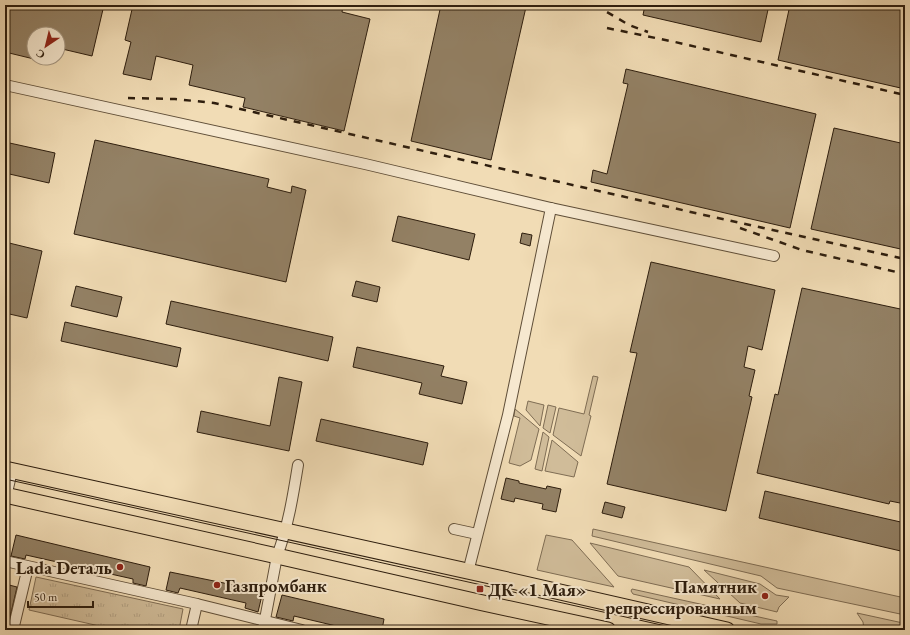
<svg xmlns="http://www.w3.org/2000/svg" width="910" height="635" viewBox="0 0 910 635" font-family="'EB Garamond',serif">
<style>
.grass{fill:#d0bc99;stroke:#7f6d54}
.park{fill:url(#park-tufts);stroke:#7f6d54}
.building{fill:#938165;stroke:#2e1e0e}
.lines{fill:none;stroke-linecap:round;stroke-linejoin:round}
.minor-casing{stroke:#5f4e38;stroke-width:12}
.highway-casing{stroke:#2e1e0e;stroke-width:17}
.minor{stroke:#f6e8cf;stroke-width:10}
.highway{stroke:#f1dcb5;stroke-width:15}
.tram{stroke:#2e1e0e;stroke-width:1}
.rail{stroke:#2e1e0e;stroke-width:2.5;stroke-dasharray:7 7;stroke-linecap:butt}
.poi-dot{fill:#8f2418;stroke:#f6e8cf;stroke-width:1.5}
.labels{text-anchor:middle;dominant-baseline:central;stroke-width:4;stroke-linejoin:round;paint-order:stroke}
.poi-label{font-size:18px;font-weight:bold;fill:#2e1e0e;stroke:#f6e8cf;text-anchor:end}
</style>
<defs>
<pattern id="park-tufts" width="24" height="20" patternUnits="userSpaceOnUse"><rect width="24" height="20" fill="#d0bc99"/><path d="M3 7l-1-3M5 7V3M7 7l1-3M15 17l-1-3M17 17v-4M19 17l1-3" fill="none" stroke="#b3a183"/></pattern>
</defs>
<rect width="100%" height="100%" fill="#f1dcb5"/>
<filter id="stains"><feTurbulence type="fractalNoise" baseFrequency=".005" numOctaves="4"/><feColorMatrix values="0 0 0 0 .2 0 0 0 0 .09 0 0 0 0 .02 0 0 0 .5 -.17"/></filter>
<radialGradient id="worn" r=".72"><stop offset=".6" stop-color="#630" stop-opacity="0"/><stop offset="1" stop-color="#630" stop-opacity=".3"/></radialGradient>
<g class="grass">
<path d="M593,376l5,1 -9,38 2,1 -10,40 -28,-21 6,-27 25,6z"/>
<path d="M528,401l16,4 -4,21 -14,-16z"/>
<path d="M548,405l8,2 -6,26 -7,-5z"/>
<path d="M515,409l24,20 -8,31 -11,6 -11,-3 11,-45 -6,-2z"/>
<path d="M543,432l6,5 -7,34 -7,-2z"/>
<path d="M552,440l26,22 -4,15 -29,-6z"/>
<path d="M593,529l312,69v17l-128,-27 -16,-12 -169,-40z"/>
<path d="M546,535l26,5 42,47 -77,-17z"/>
<path d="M590,543l99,24 31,32 -102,-23z"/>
<path d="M704,570l56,14 16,11 13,2 -10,10 -2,5 -37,-9z"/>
<path d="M632,589l145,32v3h-16l-128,-30 -2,-3z"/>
<path d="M857,613l46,10 2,2v5h-41l-1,-8z"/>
</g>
<path class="park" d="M36,577l147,32 -4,21h-62l-88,-20z"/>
<g class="building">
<path d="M5,5h99l-12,51 -34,-8v-14h-24v25l-29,-7z"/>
<path d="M133,5h210l-1,7 28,7 -26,112 -101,-24 2,-9 -56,-13 4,-20 -37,-9 -5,24 -28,-6 8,-32 -6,-2z"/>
<path d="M441,5h77l8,2 -35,153 -80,-19z"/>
<path d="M645,5h124l-8,37 -118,-27z"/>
<path d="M790,5h115v84l-127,-29z"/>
<path d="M626,69l190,45 -26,114 -199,-46 2,-12 14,4 21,-90 -5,-1z"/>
<path d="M834,128l71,16v106l-94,-21z"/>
<path d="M95,140l174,39 -2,8 24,6 1,-7 14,4 -20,92 -212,-48z"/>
<path d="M5,142l50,11 -6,30 -44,-10z"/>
<path d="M398,216l77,18 -6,26 -77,-19z"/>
<path d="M522,233l10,2 -2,11 -10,-3z"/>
<path d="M5,242l37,9 -15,67 -22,-5z"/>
<path d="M651,262l124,28 -13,60 -14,-4 -4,21 11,3 -6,26 3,1 -26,114 -119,-27 30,-131 -7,-1z"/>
<path d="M356,281l24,6 -3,15 -25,-6z"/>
<path d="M76,286l46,11 -5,20 -46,-11z"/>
<path d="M802,288l103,22v194l-15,-3 -1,3 -132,-31 18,-79 3,1z"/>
<path d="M171,301l162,36 -5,24 -162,-37z"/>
<path d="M65,322l116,26 -4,19 -116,-26z"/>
<path d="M357,347l87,19 -3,10 26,6 -5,22 -43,-10 3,-11 -69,-16z"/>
<path d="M279,377l23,5 -13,69 -92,-19 4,-21 69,15z"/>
<path d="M321,419l107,24 -5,22 -107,-24z"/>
<path d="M506,478l13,3v2l27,6 1,-3 14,3 -5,23 -14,-3 1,-5 -28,-6 -1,4 -13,-3z"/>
<path d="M765,491l140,32v29l-146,-34z"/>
<path d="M605,502l20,5 -3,11 -20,-5z"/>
<path d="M16,535l134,32 -4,19 -13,-3v-4l-107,-24 -1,4 -14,-3z"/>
<path d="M170,572l93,19 -5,21 -13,-4 1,-5 -66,-15 -2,5 -12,-3z"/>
<path d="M5,584l12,3 -10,43h-2z"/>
<path d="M282,595l102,24 -2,11h-29l-59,-14 -1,5 -17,-4z"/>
</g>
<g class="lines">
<g class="minor-casing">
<g id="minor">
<path d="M5,85l360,79 186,44 223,48"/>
<path d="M5,501l7,-30"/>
<path d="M454,529l23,5"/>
<path d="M5,561l192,43 105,26"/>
<path d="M468,572l40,-157 43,-207"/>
<path d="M13,630l15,-63"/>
<path d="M191,630l6,-26"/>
<path d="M263,630l14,-74c11,-29 16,-60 21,-91"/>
<path d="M556,630l3,-11"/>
</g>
</g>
<g class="highway-casing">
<g id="highway">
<path d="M5,469l485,107 237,54"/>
<path d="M5,495l272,61 206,47 125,27"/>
</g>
</g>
<use href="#minor" class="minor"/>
<use href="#highway" class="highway"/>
<path class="tram" d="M5,479l679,151"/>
<g class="rail">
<path d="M595,5l34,20 19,7"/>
<path d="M607,28l68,14 230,53"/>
<path d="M128,98l47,1 39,4 490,112 201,44"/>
<path d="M740,228l62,22 103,24"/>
</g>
</g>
<g class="poi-dot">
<circle cx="120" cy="567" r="4"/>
<circle cx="217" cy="585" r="4"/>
<rect x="476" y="585" width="8" height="8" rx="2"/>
<circle cx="765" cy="596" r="4"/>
</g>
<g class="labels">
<g class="poi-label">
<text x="112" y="567">Lada Dеталь</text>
<text x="225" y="585" text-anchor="start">Газпромбанк</text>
<text x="757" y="586">Памятник<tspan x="757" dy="21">репрессированным</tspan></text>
<text x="488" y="589" text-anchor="start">ДК «1 Мая»</text>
</g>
</g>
<rect width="910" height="635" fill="none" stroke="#f1dcb5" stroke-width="20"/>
<rect x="6" y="6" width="898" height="623" fill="none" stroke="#2e1e0e" stroke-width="2"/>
<rect x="10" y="10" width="890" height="615" fill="none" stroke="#2e1e0e"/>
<g transform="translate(46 46) rotate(215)"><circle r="19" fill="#f6e8cf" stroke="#a69782"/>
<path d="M0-3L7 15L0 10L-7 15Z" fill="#8f2418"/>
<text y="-6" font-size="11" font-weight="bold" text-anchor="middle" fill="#2e1e0e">С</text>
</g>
<path d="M28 601v6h65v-6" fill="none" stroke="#2e1e0e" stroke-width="2"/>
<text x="34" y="601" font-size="12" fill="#2e1e0e" stroke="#f6e8cf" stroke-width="3" paint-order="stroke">50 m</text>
<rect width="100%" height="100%" filter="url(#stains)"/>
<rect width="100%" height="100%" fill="url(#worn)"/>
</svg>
